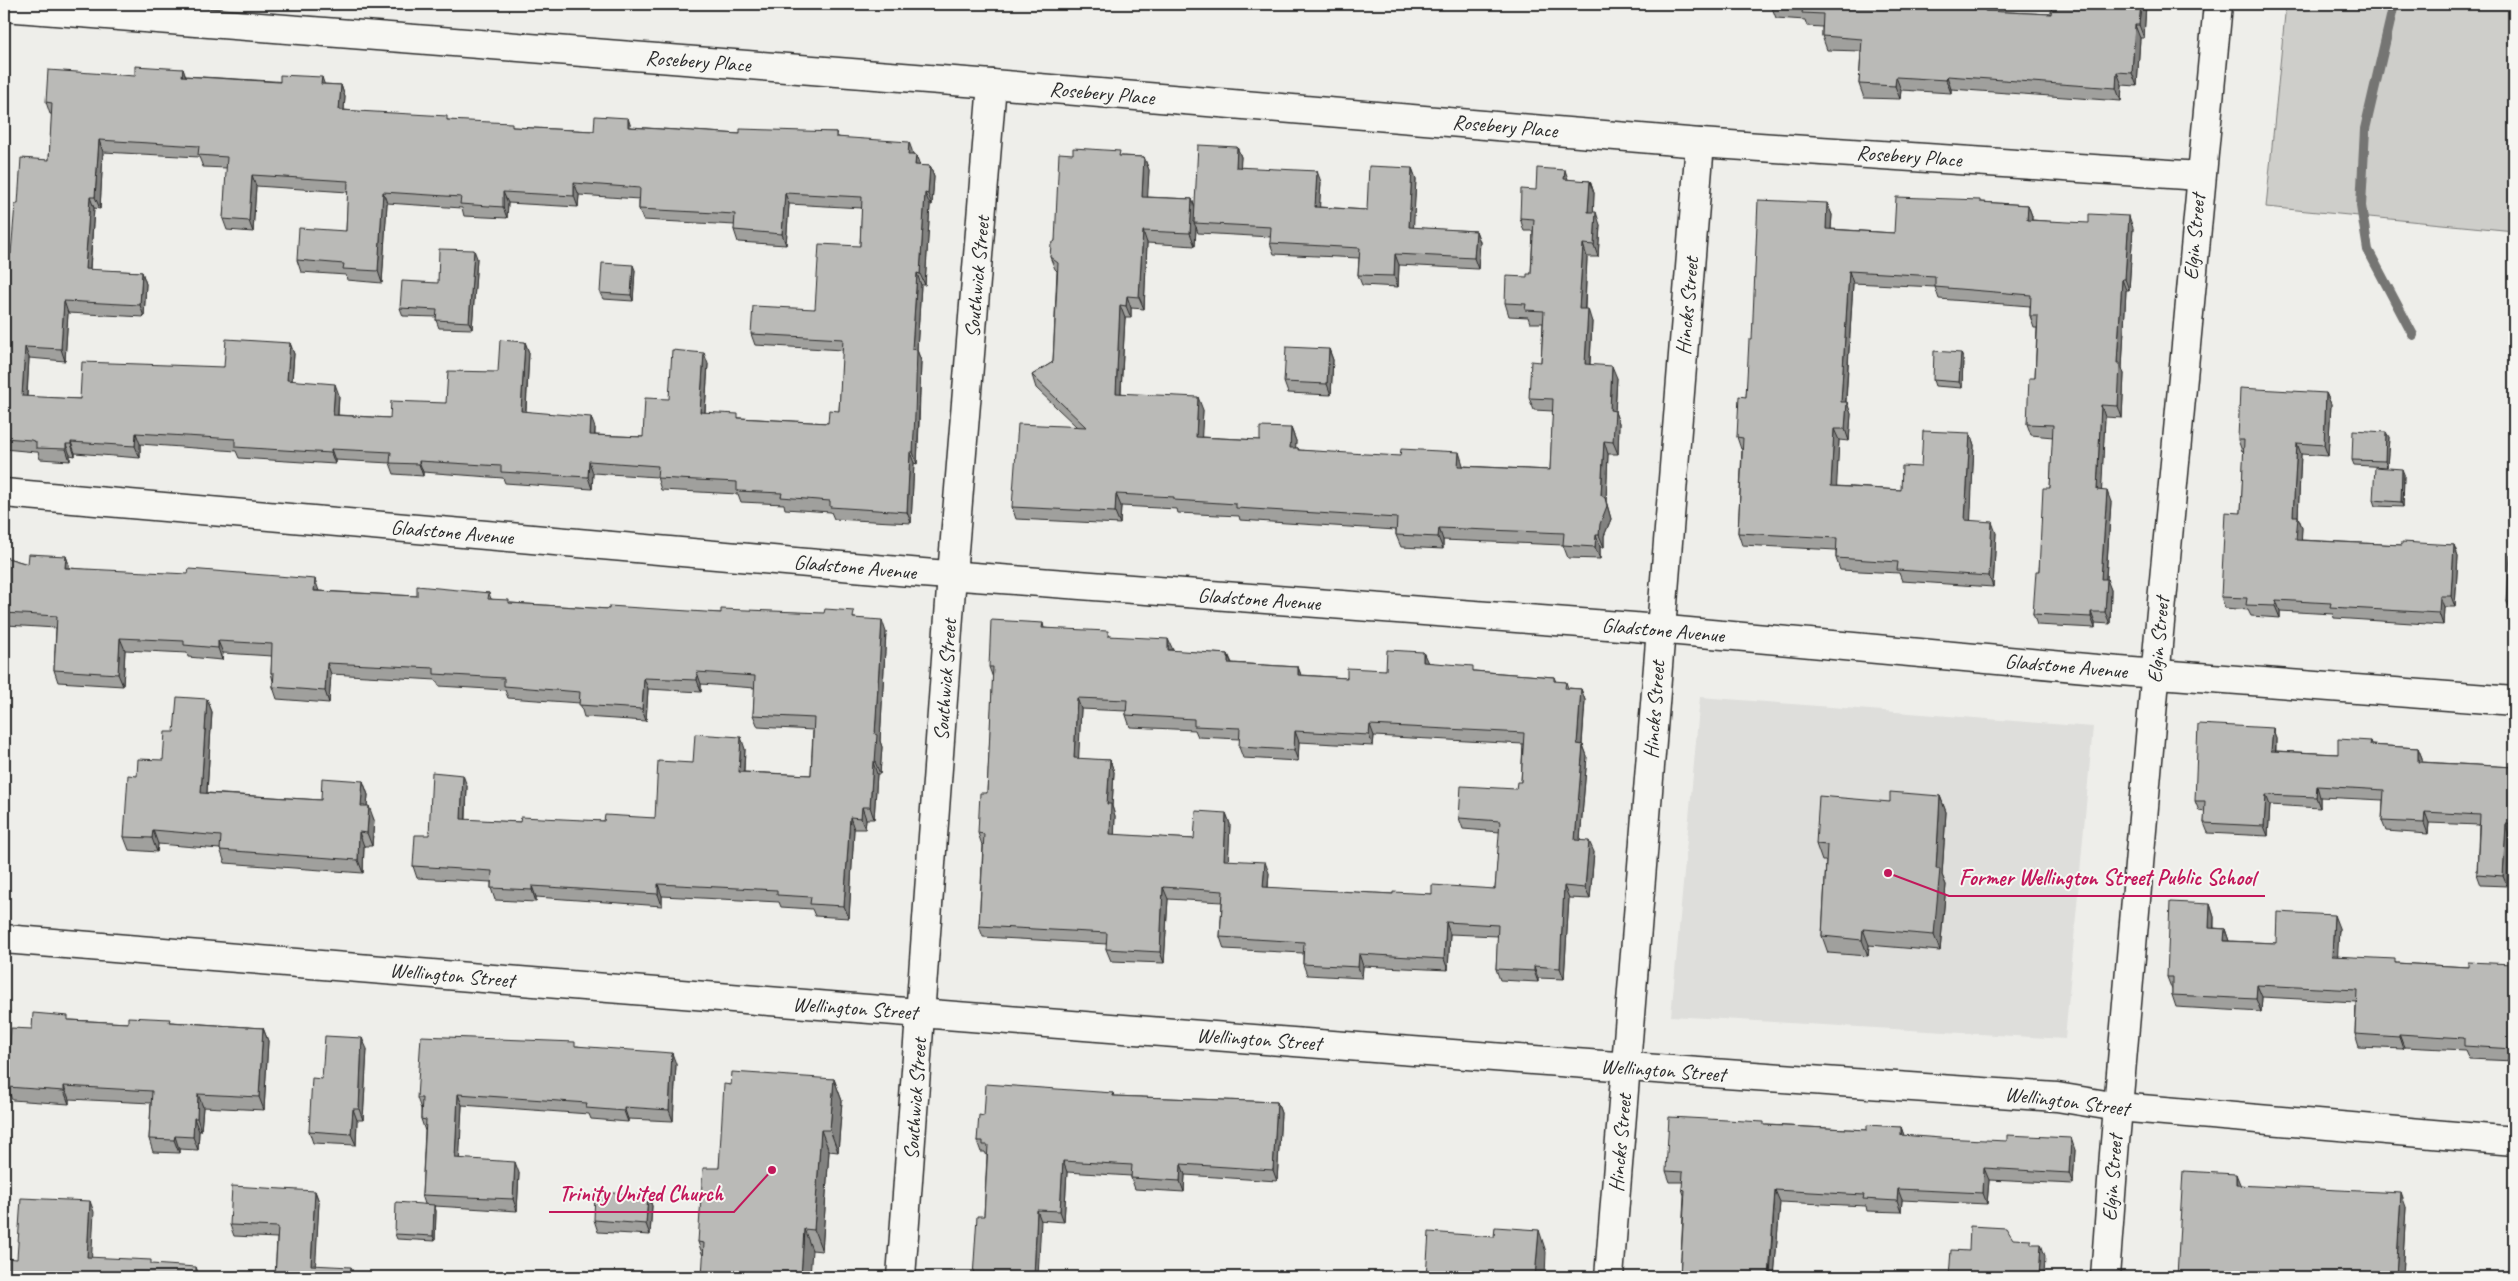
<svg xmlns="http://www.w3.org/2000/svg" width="2518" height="1281" viewBox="0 0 2518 1281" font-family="Caveat,sans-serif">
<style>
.built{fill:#dededb}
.green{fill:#cececa;stroke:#7c7c7a}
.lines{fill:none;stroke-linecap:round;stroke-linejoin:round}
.stream{stroke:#757573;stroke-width:10}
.minor-casing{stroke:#2b2b2b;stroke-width:31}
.tertiary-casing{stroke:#2b2b2b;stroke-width:31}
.minor{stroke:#f6f6f2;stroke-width:28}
.tertiary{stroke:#f6f6f2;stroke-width:28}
.wall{fill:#a0a09d;stroke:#2b2b2b;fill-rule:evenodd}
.shaded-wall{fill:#828280;stroke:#2b2b2b}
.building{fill:#babab7;stroke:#2b2b2b;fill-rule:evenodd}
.labels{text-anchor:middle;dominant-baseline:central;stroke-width:4;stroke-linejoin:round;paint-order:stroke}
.street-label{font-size:21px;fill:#2b2b2b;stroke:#f6f6f2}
.leader{fill:none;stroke:#c2185b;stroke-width:2}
.callout-dot{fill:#c2185b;stroke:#f6f6f2;stroke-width:2}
.callout-label{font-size:22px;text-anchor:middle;font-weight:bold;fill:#c2185b;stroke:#f6f6f2;stroke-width:4;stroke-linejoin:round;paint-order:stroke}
</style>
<rect width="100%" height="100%" fill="#eeeeea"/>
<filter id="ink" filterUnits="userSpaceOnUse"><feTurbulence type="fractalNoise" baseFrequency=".02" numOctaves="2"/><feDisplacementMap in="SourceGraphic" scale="10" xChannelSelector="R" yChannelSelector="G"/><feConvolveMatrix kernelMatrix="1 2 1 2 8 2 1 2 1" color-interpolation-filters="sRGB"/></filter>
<g filter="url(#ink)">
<path class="built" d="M1700,697l393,30 -28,312 -394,-23z"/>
<path class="green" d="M2286,4h228v227l-248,-24z"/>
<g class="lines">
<path class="stream" d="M2394,4l-29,125 -4,77 7,44 45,85"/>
<g class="minor-casing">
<g id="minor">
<path d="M4,7l988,77 708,59 500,33"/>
<path d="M4,493l918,80 712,54 485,44 395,30"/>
<path d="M901,1277l51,-702 40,-491"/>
<path d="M1609,1277l91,-1134"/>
</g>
</g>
<g class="tertiary-casing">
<g id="tertiary">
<path d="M4,939c684,56 1368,112 2053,158l61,10 396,34"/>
<path d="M2105,1277l9,-123 45,-521 59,-629"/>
</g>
</g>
<use href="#minor" class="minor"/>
<use href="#tertiary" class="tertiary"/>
</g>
<g class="wall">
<path d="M1985,4l3,7 63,3 1,-10h94l-2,34h-4l-3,48 -15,-1 -1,16 -170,-12v4l-50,-3 -1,9 -36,-1 -5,-14 2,-33 -34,-1 -5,-14v-9l-15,-1 -2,-6 -29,-2 -5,-13z"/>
<path d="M183,69l2,7 156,9 4,12 -1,13 104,10 65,7 81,4 37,-4 109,7 96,-2 2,5 75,16v2h3l4,11h10l4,11 -2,28h-2l-5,80h-4l-4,65 4,11 -2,65 -2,38 -3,-1 -3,60 -77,-4 -3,-7 -46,-3 -1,-5 -43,-2 -3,-8 -77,-4 -4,-13 -64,-4 -1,16 -87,-6 -2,-5 -80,-6v4l-29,-2 -4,-11 -55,-3v4l-96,-6 -3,-7 -96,-7v14l-65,-5v3l-5,-1v6l-30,-2 -2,-7h-2l-32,-3v-195h7l7,-50 31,-44 3,-46h-2l-4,-12 89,-26zM103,152l96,5 4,10 24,1 -4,51 4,11 26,2 3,-46 92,6 -2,39 -49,29 4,12 45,3 1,5 35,3 5,-80 75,5 2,8 43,2 1,-15 70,4 1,-12 60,4v10l4,11 92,5 -1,5 4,12 48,3 3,-41 73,4 -2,38 -45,63 -64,25 4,11 88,5 -4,61 -11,12 -88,-5 -35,-5 3,-49 -39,35 -26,38 -48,-2v-7l-69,-17 3,-58 -4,-11 -27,30 -52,31 -56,15 -52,-3 1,-20 -47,-14 2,-27 -4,-11 -66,24 -144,32 -53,-2 2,-39 36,3 3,-48 76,4 2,-33 -4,-12 -52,-2 4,-62 6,1z"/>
<path d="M1237,147l4,10 -1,10 81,15 -2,25 48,3 45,-42 4,11 -3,49 63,3 4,11 -2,27 -79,-4 -1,22 -36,-2 -4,-10 1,-17 -85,-4 -4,-11 1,-6 -73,-4 -2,-6 -1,19 -48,-3 -3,66 -13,-1v10h-6l-4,75 82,17 -2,27 59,3 31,-12 5,13 -1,7h3l1,2 164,15v1l87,4 3,-59 -19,-1 -5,-12 12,-36 2,-39h-13l-2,-6 -19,-1 -4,-13 22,-26 4,-3 2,-43h-9l-4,-13 16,-28 32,-10 22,1 4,12 -1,19 7,13 -2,32h-11l-2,52 7,13 -2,42 27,14 -2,34 4,11 -1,31h-10l-2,47 5,18 -7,17v11h-4v12l-32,-1 -5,-13 -120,-5v9l-42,-2 -5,-12v-5l-156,-10 -1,-4 -61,-3 -1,-4 -56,-3 -1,18 -104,-5 -4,-12 65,-80 -41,-39 -4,-13 21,-13 4,-91 -2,-2 -5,-12 5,-16 18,-87 71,3 5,13 -2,27 45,2 3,9z"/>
<path d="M1981,202l47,3 4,11v4l101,8 -4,62h-3l-4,78 2,6 -2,44 -17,-1 -4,74 10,11 -5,77 5,11 -1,34 -15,-1v5l-58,-3 -4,-11 17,-126 3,-51 -22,-2 -4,-11 8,-46 2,-50h-3l-4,-12v-10l-91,-7 -4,-12 -82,-4 -7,119 5,12 -2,27 -10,-1 -3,46 65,4 20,-23 49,-34 4,12 -4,75 26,13 -3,54 -91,-6 -3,-8 -59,-3 -4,-12v-8l-94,-5 -4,-12 4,-84h-1l-4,-12 9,-40 6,-57 75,-137 5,12 -1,14 63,4z"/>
<path d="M477,258l-5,71 -33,-1 -3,-8 1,-3 -34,-1 -3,-8z"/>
<path d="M635,270l-2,31 -30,-2 -3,-6z"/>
<path d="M1329,349l4,11 -2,35 -43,-2 -4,-11z"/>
<path d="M1963,358l-1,30 -27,-2 -2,-6z"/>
<path d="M2326,393l5,11 -3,52 -27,-2 -3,63 4,10 -1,13 101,5h52l4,11 -3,51h-11l-1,18 -109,-7 -1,-4 -53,-3v7l-29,-2 -3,-6 -23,-2 -4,-11 20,-84 3,-62h-2l-4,-11z"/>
<path d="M2389,437l-2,30 -33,-2 -2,-5z"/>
<path d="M2404,474l-1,33 -28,-1 -2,-6z"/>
<path d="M2514,555v58h-2l-5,-11z"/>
<path d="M66,556l4,12 249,23 98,5 72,-3 2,6 19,4 99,6 247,9 30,14 -6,109 2,6 -2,27h-3l-3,45h-8l-1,10h-11l-5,89 -34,-2 -3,-7 -31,-2 -2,-5 -117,-6v10l-126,-9v5l-41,-2 -4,-12v-6l-74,-4 -4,-12 16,-31 38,-49 -1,34 54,2 84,-1 51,-3 38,-55 52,-14 -1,23 67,3 2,-45 -55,-3 -5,-12 2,-27 -54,-4v8l-53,-3 -2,32 -62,-4 -4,-14 -72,-5 -3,-8 -66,-4 -3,-6 -105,-6 -2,29 -52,-4 -4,-12v-6l-2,-8 1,-17 -49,-3 -1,7 -34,-3 -1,-4 -62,-3 -2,36 -65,-4 -4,-12 2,-42 -50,-3v3l-2,-1v-70l24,7z"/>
<path d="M1043,623l1,5 66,8 63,15 55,3 4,9 66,4 3,8 46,3 39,-8 37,-18 4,10 47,9 80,6 2,5h10l2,6 13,1 4,11 -3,45h1l4,11 -7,84 14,12 -4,47 -21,-1 -5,81 -26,-1v4l-38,-2 -4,-11 2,-33 -48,-2 -2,36 -85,-4 -1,12 -55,-3 -4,-11v-11l-79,-4 -4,-12 2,-35 -54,-3 -4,64 -53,-2 -5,-12 1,-5 -124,-7 -4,-11 4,-81h-1l-4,-12 9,-40 6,-115 -4,-11zM1081,709l45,2v4l4,12 65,3 3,7 42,2 -1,8 4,11 55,3 1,-19 74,4 1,-10 149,8 -2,38 -5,7 -57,29 4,11 37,3 -5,57 -63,5h-39l-125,-6 1,-15 -41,-13 2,-36 -4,-11 -32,26 -80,-4 1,-19 -3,-10 2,-34 -4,-12 -32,-1z"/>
<path d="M207,699l5,13 -5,81 114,7 42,-19 5,14 -1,11 7,14 -2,26h-8l-1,27 -138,-10 -5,-14 -62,-5 -1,8 -28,-2 -5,-13 13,-61 26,-16 11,-28z"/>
<path d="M2273,728l3,11v12l62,3 33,-13 1,4 46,3 4,10v4l92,5v68h-5l-2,51 -26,-1 -4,-11 2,-49 -50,-2 -1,11 -42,-3 -4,-10 1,-21 -63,-3v11l-50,-3 -2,31 -60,-3 -4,-10 1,-11 -6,-1 -4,-10z"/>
<path d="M4,761l4,12 -2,73h-2z"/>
<path d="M1940,796l6,16 -4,63 4,10 -6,66 -71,-6 -1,11 -40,-3 -6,-17 4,-75h-4l-6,-17 74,-42z"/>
<path d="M2210,904l4,13v11l11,1 4,12 47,2 63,-15 -2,28 59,7 72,4 46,-3v97l-45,-2 -4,-9 -61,-3 -1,2 -44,-2 -4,-13 1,-32 -94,-5 -1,15 -85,-5 -4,-12v-5l-5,-13z"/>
<path d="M70,1020l58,3 43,-1 92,6 5,13 -4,69 -61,-3 -2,24h-2l-1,19 -19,-1v4l-26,-1 -4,-13 2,-36 -82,-4v5l-57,-4 -5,-13 25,-58z"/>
<path d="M577,1046l99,18 -3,57 -45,-2v3l-37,-3 -2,-5 -127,-9 -3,53 60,15 -2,38 -82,-5 1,5 -1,30 -38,-2 -2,-5 30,-30 -3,-9 3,-64 -4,-12v-10l-4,-11z"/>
<path d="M367,1049l-4,71h-6l-1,25 -43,-2 -4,-12 13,-52z"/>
<path d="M834,1079l8,22 -4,51 -9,-1 -7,100 -10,-1 -109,6 -5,-14 21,-74 12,-83z"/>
<path d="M1113,1093l1,3 163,6 4,11 -4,68 -92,-6 -1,17 -49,-3 -4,-11v-2l-64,-4 -3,50 -80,-6 3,-60 -2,-4h-4l-4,-11 7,-25z"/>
<path d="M1766,1125l101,5 34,-3 3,9 171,14 -2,34 -84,-4 -2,24 -85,-4 -1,12 -34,-1 -1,-5 -86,-4 -6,75h-94l4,-82 -2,-6 1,-7h-13l-4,-11z"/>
<path d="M2240,1185l166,22 -4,70h-225z"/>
<path d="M315,1191l4,11 -4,63 -40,12 2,-39 -43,-2 -4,-11z"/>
<path d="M648,1195l4,11 -2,29 -52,-3 -4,-12z"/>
</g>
<g class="shaded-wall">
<path d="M1985,4l5,13 -5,-6z"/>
<path d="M2141,4h5l-2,34 -5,-13z"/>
<path d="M2135,25l5,13 -3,48 -5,-13z"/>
<path d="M183,69l4,11 -5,-4z"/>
<path d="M2117,72l5,13 -1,16 -5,-13z"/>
<path d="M1947,76l4,13v4l-5,-13z"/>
<path d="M322,77l4,12 -5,-5z"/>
<path d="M1896,77l5,13 -1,9 -5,-13z"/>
<path d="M341,85l4,12 -2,24 -4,-11z"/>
<path d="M628,118l4,12 -4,-3z"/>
<path d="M99,140l4,12 -3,57 -5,-12z"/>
<path d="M909,142l4,11 -1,13 -4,-11z"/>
<path d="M1237,147l4,10 -1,21 -4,-11z"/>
<path d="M916,155l4,11 -5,-1z"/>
<path d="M1144,157l5,13 -2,39 -5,-12z"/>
<path d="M930,166l4,11 -2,28 -4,-11z"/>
<path d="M1412,168l4,11 -3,59 -4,-11z"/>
<path d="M1565,170l4,12 -5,-3z"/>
<path d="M1317,171l4,11 -2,36 -4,-11z"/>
<path d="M252,175l4,11 -3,46 -4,-11z"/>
<path d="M1590,181l4,12 -1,31 -5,-12z"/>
<path d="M574,183l5,12 -1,12 -4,-11z"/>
<path d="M383,192l4,11 -5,80 -4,-12z"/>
<path d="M503,192l5,11 -1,15 -4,-11z"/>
<path d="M785,193l4,11 -3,41 -4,-11z"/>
<path d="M925,193l5,12 -5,80 -5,-11z"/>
<path d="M90,197l4,11 -5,73 -4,-12z"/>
<path d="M1192,199l4,13 -2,11 2,4 -1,19 -5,-13z"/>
<path d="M1827,203l5,12 -2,26 -4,-12z"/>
<path d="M2028,205l4,11 -1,15 -4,-11z"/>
<path d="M1596,212l4,13 -2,32 -4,-12z"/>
<path d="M2129,216l4,12 -4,62 -4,-11z"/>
<path d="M1143,231l4,12 -3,66 -5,-12z"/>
<path d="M1476,231l4,11 -2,27 -4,-11z"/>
<path d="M1583,244l4,13 -3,64 -5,-12z"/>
<path d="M474,250l3,8 -5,71 -3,-7z"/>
<path d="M1395,254l4,11 -1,22 -4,-11z"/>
<path d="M633,265l2,5 -2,31 -2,-6z"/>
<path d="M1849,271l4,12 -8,130 -4,-11z"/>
<path d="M142,272l4,12 -2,33 -4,-12z"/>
<path d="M917,273l4,12 -4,65 4,11 -4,103 -4,-12 -1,-103z"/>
<path d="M2122,279l4,11 -4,78 2,6 -2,44 -4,-12 -1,-43z"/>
<path d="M1127,296l4,12v10l-5,-12z"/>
<path d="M64,301l4,12 -3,48 -4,-12z"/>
<path d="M1120,305l5,13 -5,88 -4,-13z"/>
<path d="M1588,309l4,13 -3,55 -4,-13z"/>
<path d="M525,342l4,11 -4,69 -4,-11z"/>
<path d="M290,343l4,11 -3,38 -4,-12z"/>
<path d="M25,347l4,11 -3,50 -4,-12z"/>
<path d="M1329,349l4,11 -2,35 -4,-11z"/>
<path d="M704,353l4,11 -4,60 -4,-12z"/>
<path d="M1961,353l2,5 -1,30 -3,-6z"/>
<path d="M1612,366l5,12 -2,34 4,11 -1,31 -5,-12 -3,-32z"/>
<path d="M335,384l4,11 -2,31 -4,-11z"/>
<path d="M2326,393l5,11 -3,52 -4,-11z"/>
<path d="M1198,397l5,13 -2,39 -5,-12z"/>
<path d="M1847,402l4,12 -2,27 -4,-12z"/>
<path d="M2101,405l4,12 -4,85 -4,-12z"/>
<path d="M591,417l4,11 -1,18 -4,-11z"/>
<path d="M1291,428l5,13 -1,19 -5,-12z"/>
<path d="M1834,429l5,11 -3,58 -5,-12z"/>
<path d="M2386,432l3,5 -2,30 -2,-6z"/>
<path d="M136,433l4,11v14l-5,-12z"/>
<path d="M1970,433l4,12 -4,87 -5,-12z"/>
<path d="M1604,441l4,13 -2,47 5,18 -7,17v11l-5,-12z"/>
<path d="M71,442l4,11v3l-4,-12z"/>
<path d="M2297,443l4,11 -3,63 4,10 -1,24 -5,-11 -3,-24z"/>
<path d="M66,444l4,11v6l-4,-12z"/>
<path d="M331,449l4,11v4l-4,-11z"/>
<path d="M910,452l4,11 -3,60 -4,-11z"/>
<path d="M1459,452l4,13v13l-5,-12z"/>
<path d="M419,461l4,11v4l-4,-12z"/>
<path d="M589,461l4,12 -1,16 -4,-12z"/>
<path d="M2402,469l2,5 -1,33 -2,-5z"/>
<path d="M2107,491l4,11 -6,88 -4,-11z"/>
<path d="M1116,494l5,12 -1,18 -5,-12z"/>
<path d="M1992,522l4,11 -3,54 -4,-11z"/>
<path d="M1439,528l4,12v9l-5,-12z"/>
<path d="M1596,535l4,12v12l-5,-12z"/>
<path d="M2454,545l4,11 -3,51 -4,-11z"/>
<path d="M66,556l4,12h-5z"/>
<path d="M315,579l4,12h-5z"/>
<path d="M2107,579l4,11 -1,34 -5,-12z"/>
<path d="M2440,596l4,11 -1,18 -4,-12z"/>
<path d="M2276,600l4,11v7l-5,-12z"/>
<path d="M2091,612l4,11v5l-4,-11z"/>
<path d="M4,618l2,7v3l-2,-5z"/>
<path d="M882,620l4,12 -6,109 2,6 -2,27 -5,-12v-28z"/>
<path d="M120,638l5,12 -2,36 -5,-12z"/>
<path d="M1168,639l5,11h-5z"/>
<path d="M218,641l5,12 -1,7 -4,-12z"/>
<path d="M1423,652l5,11 -5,-1z"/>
<path d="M1228,654l4,11 -4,-2z"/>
<path d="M327,663l4,11 -2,29 -4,-12z"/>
<path d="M1298,667l4,11 -4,-3z"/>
<path d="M697,672l4,12v8l-4,-12z"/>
<path d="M644,678l4,11 -2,32 -4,-12z"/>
<path d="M1581,689l4,11 -4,56 -4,-12z"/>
<path d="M1077,698l4,11 -3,61 -4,-12z"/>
<path d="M207,699l5,13 -6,94 -5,-13z"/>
<path d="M1370,725l4,11 -1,10 -4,-11z"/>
<path d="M2273,728l3,11 -1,22 -4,-10z"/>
<path d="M1295,731l4,11 -1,19 -4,-11z"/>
<path d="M741,737l4,12 -2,35 -4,-12z"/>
<path d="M1583,745l4,11 -8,95 -4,-11z"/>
<path d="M2418,748l4,10v15l-4,-11z"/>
<path d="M1110,760l4,12 -2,34 3,10 -1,30 -4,-12 -3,-30z"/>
<path d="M4,761l4,12 -2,73 -2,-7z"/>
<path d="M873,762l4,12 -3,45 -4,-12z"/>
<path d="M463,775l4,11 -2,45 -4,-12z"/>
<path d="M363,781l5,14 -2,24 -5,-13z"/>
<path d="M2317,786l3,11v11l-4,-11z"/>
<path d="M2266,795l4,10 -2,31 -4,-10z"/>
<path d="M1940,796l6,16 -4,63 4,10 -6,66 -6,-16 2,-66z"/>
<path d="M369,806l5,14 -2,26 -5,-13z"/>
<path d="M862,807l4,12 -1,10 -4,-11z"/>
<path d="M2425,812l4,11 -1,11 -4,-11z"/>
<path d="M1226,813l4,11 -2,47 -4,-11z"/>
<path d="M850,817l4,12 -5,89 -5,-12z"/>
<path d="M2506,824l3,11 -2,51 -4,-10z"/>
<path d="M153,830l5,14 -1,8 -5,-14z"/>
<path d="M359,832l5,14 -1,27 -5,-13z"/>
<path d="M1589,841l5,11 -4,47 -5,-11z"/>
<path d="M1265,862l4,11 -2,26 -4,-12z"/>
<path d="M658,884l4,12v10l-4,-12z"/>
<path d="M532,886l4,11v5l-4,-12z"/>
<path d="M1564,886l5,12 -5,81 -4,-11z"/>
<path d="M1163,887l5,12 -4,64 -4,-11z"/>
<path d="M2210,904l4,13 -1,24 -4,-13z"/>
<path d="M2334,915l5,13 -2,41 -5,-13z"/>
<path d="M1446,922l4,12 -2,36 -4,-11z"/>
<path d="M1863,929l6,16 -1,11 -6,-16z"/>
<path d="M2225,929l4,12h-5z"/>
<path d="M1359,954l4,12 -1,12 -4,-11z"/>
<path d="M1534,966l4,12v4l-4,-11z"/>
<path d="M2257,985l5,12 -1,15 -5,-13z"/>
<path d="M263,1028l5,13 -4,69 -5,-13z"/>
<path d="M2399,1034l5,13 -1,2 -4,-12z"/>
<path d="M362,1038l5,11 -4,71 -4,-11z"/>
<path d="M672,1053l4,11 -3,57 -4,-11z"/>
<path d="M834,1079l8,22 -4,51 -8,-22z"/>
<path d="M64,1086l5,13v5l-5,-13z"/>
<path d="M198,1094l5,13 -2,24 -4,-13z"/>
<path d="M458,1094l4,11 -3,64 -4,-11z"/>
<path d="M1277,1102l4,11 -4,68 -4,-11z"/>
<path d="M624,1107l4,12v3l-4,-11z"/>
<path d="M353,1109l4,11 -1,25 -5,-11z"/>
<path d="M194,1118l5,13 -1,19 -5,-13z"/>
<path d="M1901,1127l4,11 -4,-3z"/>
<path d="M821,1130l8,21 -7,100 -8,-21z"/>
<path d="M175,1136l4,13v4l-5,-13z"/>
<path d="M2071,1138l4,12 -2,34 -4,-11z"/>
<path d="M1063,1161l4,11 -3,50 -4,-11z"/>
<path d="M515,1162l4,11 -2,38 -4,-12z"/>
<path d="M1181,1164l4,11 -1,17 -4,-11z"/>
<path d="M1984,1168l5,12 -2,24 -4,-11z"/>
<path d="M2236,1174l6,15 -6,-4z"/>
<path d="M1898,1189l4,11 -1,12 -4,-11z"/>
<path d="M1775,1190l5,12 -6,75h-4z"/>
<path d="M315,1191l4,11 -4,74 -4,-11z"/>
<path d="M2401,1193l5,14 -4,70h-6z"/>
<path d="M648,1195l4,11 -2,29 -4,-11z"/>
<path d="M90,1201l4,11 -3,56 -4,-11z"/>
<path d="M434,1205l2,6 -1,30 -2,-5z"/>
<path d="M1037,1210l4,11 -3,56h-4z"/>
<path d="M804,1229l8,21 -2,27h-9z"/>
<path d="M1539,1230l7,22 -1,25h-10z"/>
<path d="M2041,1244l4,12 -1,21h-5z"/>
<path d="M196,1267l4,10h-4z"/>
<path d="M351,1267l4,10h-5z"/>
</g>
<g class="building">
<path d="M1771,4h214v7l66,3 1,-10h89l-2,21h-4l-3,48 -15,-1 -1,16 -169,-12 -1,4 -50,-3 -1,9 -36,-2 3,-45 -40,-3 1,-22 -21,-1 1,-6 -32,-2z"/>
<path d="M135,66l48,3 -1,7 98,6v-7l42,2 -1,7 20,1 -2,25 108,6v4l65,3v4l82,4 1,-15 33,2v9l112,7v-5l96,3v5l73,5 -1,13h8l-1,10 15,1 -2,28 -3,-1 -5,81 -3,-1 -5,76 5,1 -2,65 -2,37h-3l-3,60 -77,-5v-6l-49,-4 1,-4 -45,-2v-9l-80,-4 1,-12 -69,-5 -1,16 -87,-5v-6l-82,-5v3l-29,-1 1,-11 -60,-3v4l-96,-6v-8l-99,-6 -1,13 -64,-4v2h-5v5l-30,-1v-6l-5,-2 -27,-2v-184h7l4,-50h3l3,-46 28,2 3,-57 -6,-1 2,-32 87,6zM99,140l100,6 -1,9 29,2 -4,62 26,2 3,-46 96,6 -2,50 -47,-3 -2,32 47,4 -1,5 35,2 5,-79 78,5 -1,7 43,3v-15l71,4v-13l66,5 -1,21 96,5 -1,16 48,4 3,-41 77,4 -2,49 -41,-2 -4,65 -62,-3 -2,28 92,5 -4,72 -10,-1 -1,13 -90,-5v-4l-38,-2 4,-59 -32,-3 -3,49 -24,-1 -2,39 -53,-2 1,-18 -70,-6 4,-69 -25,-2 -2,32 -50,-1 -2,32 -55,-2 -1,17 -57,-3 2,-31 -48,-4 3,-37 -64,-4 -2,28 -142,-5 -2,37 -58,-3 3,-49 36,2 3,-48 76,4 2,-33 -57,-3 5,-72h5z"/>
<path d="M1198,145l39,2 -1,20 81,4 -2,36 52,3 2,-44 43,2 -3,59 67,4 -2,27 -79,-4 -1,22 -36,-1 2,-27 -90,-5 1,-16 -77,-4z"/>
<path d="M1073,148l47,3 -1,5 25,1 -2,40 50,2 -2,34 -47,-2 -4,66 -12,-1 -1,10 -6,-1 -4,88 82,4 -2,40 64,3v-13l31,1 -1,20h8v2l102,6 1,-7 58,3 -1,14 92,4 3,-71 -24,-1 2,-37 10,1 3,-51 -19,-1 1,-6 -21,-1 1,-27 21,1v-3h4l3,-55 -14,-1 1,-29 15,1 1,-22 28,2 -1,9 26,2 -2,31h8l-2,33 -11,-1 -4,65h9l-3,55 27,2 -2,44 5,1 -2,31 -9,-1 -3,54 4,3 2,8 -7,18 -1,11h-3l-1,12 -32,-2 1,-12 -125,-5 -1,9 -42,-2 1,-17 -161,-10v-4l-62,-4v-3l-58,-3 -1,18 -103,-5 6,-83 68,3 -54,-52 21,-13 5,-99 -8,-6 1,-13 4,-3 4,-88 14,1z"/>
<path d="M1896,197l84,3v2l48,3 -1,15 62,3v-9l40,2 -4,63h-3l-5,84h3l-2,43 -17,-1 -4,85 10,1 -6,88h6l-2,33h-14v5l-58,-3 3,-43h3l4,-83h7l3,-63 -26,-1 2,-46h6l3,-62h-8l1,-21 -96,-8v-11l-86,-5 -8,131h6l-2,27h-11l-3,57 70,4 1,-24 19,1 2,-36 47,2 -5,87 27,2 -3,54 -92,-6 1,-8 -62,-4 1,-20 -99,-5 5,-95 -6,-1 2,-41 7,1 3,-57h3l6,-140 69,3 -1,26 68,4z"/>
<path d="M439,249l35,1 -5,72 -33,-2 1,-10 -37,-2 2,-27 36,2z"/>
<path d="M602,263l31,2 -2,30 -31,-2z"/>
<path d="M1286,347l43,2 -2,35 -43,-2z"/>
<path d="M1934,351l27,2 -2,29 -26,-2z"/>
<path d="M2240,388l86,5 -2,52 -27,-2 -4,73h5l-2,24 106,5v-3l52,3 -3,51h-11l-1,17 -109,-6 1,-4 -55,-3 -1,6 -29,-1 1,-7 -26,-1 4,-85 16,1 3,-73h-6z"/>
<path d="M2353,430l33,2 -1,29 -33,-1z"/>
<path d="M2375,467l27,2 -1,33 -28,-2z"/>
<path d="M29,554l37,2 -1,12 123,6 1,-5 126,10 -1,12 103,5v-10l72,7 -1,6 21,1v3l100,6v-3l112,7v-4l103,4 1,-4 29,2 -1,7 29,2 -7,114 2,1 -2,27h-2l-3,45h-8l-1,11 -11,-1 -6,89 -34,-2 1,-7 -34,-2v-5l-119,-6v10l-126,-8v4l-41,-2 1,-17 -79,-5 2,-31h14l3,-63 31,3 -2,44 59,3 1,-5 83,4 1,-6 50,3 3,-57 35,2 2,-29 46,3 -2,35 72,3 3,-57 -61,-3 2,-39 -58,-4v8l-53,-2 -2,31 -63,-4 1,-13 -76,-6v-8l-70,-4v-6l-107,-5 -2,28 -52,-4 1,-14h-3l1,-29 -54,-3v7l-34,-3v-4l-64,-3 -2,36 -64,-4 3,-54 -53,-3v-56l24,7z"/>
<path d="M2510,555h4v47h-7z"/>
<path d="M991,620l52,3 -1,5 66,3v5l60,3v11l60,4v9l70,4v8l49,3v-10l39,2 1,-20 36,2v10l50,4v5l81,6v4l12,1 -1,6 16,1 -4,55 6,1 -8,95 14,1 -4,47 -21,-2 -4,82 -26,-2v5l-38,-2 2,-44 -52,-3 -2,37 -85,-5 -1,13 -55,-3 1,-22 -84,-5 3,-46 -60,-4 -3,65 -54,-3 1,-16 -128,-7 5,-92 -6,-1 2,-40h7l6,-126h-4zM1077,698l50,2 -1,15 68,4v7l46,2 -1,19 55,3 1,-19 74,4 1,-10 154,8 -3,49h-4l-1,7 -55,-3 -2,32 41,3 -5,68 -63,-4v9l-39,-2v2l-130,-7 2,-25 -41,-2 2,-47 -30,-2 -2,28 -84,-5 1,-30h-4l3,-44 -36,-2z"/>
<path d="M177,697l30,2 -6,94 120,7 1,-22 41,3 -2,25h8l-2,27 -8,-1 -1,28 -138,-10 1,-14 -68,-6 -1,8 -28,-1 4,-62 9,1 1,-17 25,1 2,-28h9z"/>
<path d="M2198,724l75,4 -2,23 67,3v-15l33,2 -1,4 48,3v14l96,5v58l-8,-1 -3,52 -26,-2 3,-59 -55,-3 -1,11 -42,-2 2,-31 -67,-4 -1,11 -50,-2 -2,31 -60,-3 1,-22h-10z"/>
<path d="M1890,792l50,4 -4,73h4l-6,66 -71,-6 -1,11 -40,-4 5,-91 -11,-1 3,-48 71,6z"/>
<path d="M2170,902l40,2 -1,24 16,1 -1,12 52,2 1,-31 57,3 -2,41 63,3v4l73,4v-5l46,2 -1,25h1v60l-50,-3v-8l-65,-4v3l-44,-3 2,-44 -100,-5 -1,14 -84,-4v-18h-5z"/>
<path d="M33,1013l35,3v4l60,3v-6l42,2 -1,3 94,6 -4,69 -61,-3 -1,24h-3l-1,19 -18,-1 -1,4 -25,-1 3,-48 -88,-5v5l-57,-4 4,-59 21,1z"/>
<path d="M325,1036l37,2 -3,71h-6l-2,25 -42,-3 3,-53 10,1z"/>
<path d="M421,1036l154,6v4l97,7 -3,57 -45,-3v4l-38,-3 1,-5 -129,-9 -3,64 60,4 -2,37 -91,-4 4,-75 -5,-1 1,-21h-5z"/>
<path d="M732,1072l102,7 -4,51h-9l-7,100 -10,-1 -3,48h-99l2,-34 -6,-1 5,-74h16l5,-84 7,1z"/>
<path d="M986,1084l127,9v3l164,6 -4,68 -92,-6 -1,17 -49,-3 1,-13 -69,-4 -3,50 -23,-1 -3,67h-61l4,-61h7l4,-71h-5v-4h-6l2,-26 5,1z"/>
<path d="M1669,1117l95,5v3l103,5v-5l34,2v8l40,3 66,3v-6l64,3 -2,35 -85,-5 -1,25 -85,-4 -1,12 -34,-2 1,-4 -89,-5 -6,87 -22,-2v2h-67l5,-87 -3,-1 1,-17 -17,-1z"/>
<path d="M2183,1171l53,3v11l165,8 -5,84h-99l-78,-5v5h-42z"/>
<path d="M232,1186l83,5 -4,74 40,2 -1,10h-75l3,-50 -48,-2z"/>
<path d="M595,1192l53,3 -2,29 -52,-4z"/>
<path d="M21,1198l69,3 -3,56 64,3v4l45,3v10h-192v-19l13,1z"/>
<path d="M396,1202l38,3 -1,31 -38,-2z"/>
<path d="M1970,1226l36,2 7,11 18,1v4h10l-2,33h-90l2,-27 18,1z"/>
<path d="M1495,1227l44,3 -4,47h-109l3,-45 65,5z"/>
</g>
</g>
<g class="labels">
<g class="street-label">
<text transform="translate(698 61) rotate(4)">Rosebery Place</text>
<text transform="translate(1102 93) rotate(5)">Rosebery Place</text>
<text transform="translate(1505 126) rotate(5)">Rosebery Place</text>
<text transform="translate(1909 156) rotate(4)">Rosebery Place</text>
<text transform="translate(2194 237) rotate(-85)">Elgin Street</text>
<text transform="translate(977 277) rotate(-85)">Southwick Street</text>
<text transform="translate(1687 306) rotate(-85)">Hincks Street</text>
<text transform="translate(452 532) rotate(5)">Gladstone Avenue</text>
<text transform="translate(855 567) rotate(5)">Gladstone Avenue</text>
<text transform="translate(1259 599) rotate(4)">Gladstone Avenue</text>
<text transform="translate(1663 630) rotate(5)">Gladstone Avenue</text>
<text transform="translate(2158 640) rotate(-85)">Elgin Street</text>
<text transform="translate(2066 666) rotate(5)">Gladstone Avenue</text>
<text transform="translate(945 680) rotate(-86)">Southwick Street</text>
<text transform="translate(1654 710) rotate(-86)">Hincks Street</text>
<text transform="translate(452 975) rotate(5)">Wellington Street</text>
<text transform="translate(855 1008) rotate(4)">Wellington Street</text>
<text transform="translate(1259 1039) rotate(4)">Wellington Street</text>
<text transform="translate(1663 1070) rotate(4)">Wellington Street</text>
<text transform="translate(915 1099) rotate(-86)">Southwick Street</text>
<text transform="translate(2067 1101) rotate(7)">Wellington Street</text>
<text transform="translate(1620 1143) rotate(-85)">Hincks Street</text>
<text transform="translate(2112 1178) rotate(-86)">Elgin Street</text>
</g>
</g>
<path class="leader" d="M1888 873L1949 896H2265M772 1170L734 1212H549"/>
<g class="callout-dot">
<circle cx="1888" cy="873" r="5"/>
<circle cx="772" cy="1170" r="5"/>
</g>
<g class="callout-label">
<text x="2107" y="885">Former Wellington Street Public School</text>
<text x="641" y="1201">Trinity United Church</text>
</g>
<rect width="2518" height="1281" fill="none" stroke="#f6f6f2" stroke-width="20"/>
<rect x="10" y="10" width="2498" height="1261" fill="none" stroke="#2b2b2b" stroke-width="2" filter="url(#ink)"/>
</svg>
